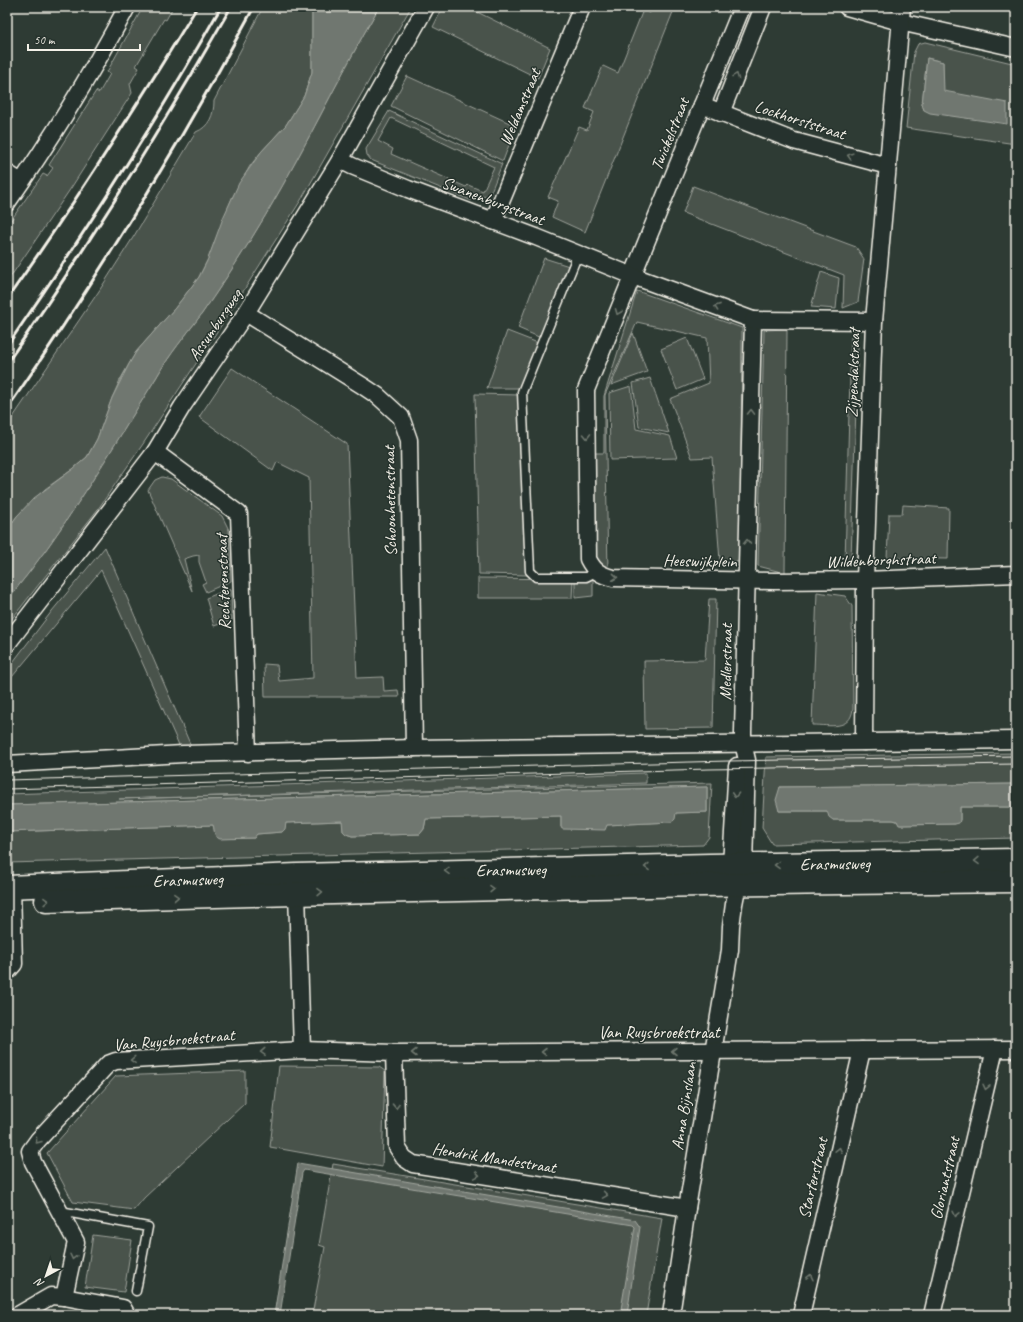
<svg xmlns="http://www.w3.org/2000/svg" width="1023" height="1322" viewBox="0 0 1023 1322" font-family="Caveat,sans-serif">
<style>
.green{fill:#48524c;stroke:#9ea29a;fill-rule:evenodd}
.water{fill:#6f7770;stroke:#a4a8a0}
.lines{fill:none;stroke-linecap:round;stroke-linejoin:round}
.service-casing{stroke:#f4f1e8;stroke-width:11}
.minor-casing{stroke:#f4f1e8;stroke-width:19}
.secondary-casing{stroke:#f4f1e8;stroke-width:25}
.service{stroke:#26332d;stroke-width:8}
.minor{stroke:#26332d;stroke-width:16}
.secondary{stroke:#26332d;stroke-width:22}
.tram{stroke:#f4f1e8;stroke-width:1}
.rail{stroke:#f4f1e8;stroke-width:3}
.oneway{stroke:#6e766e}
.labels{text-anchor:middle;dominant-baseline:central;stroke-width:3;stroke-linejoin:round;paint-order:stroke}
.street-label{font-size:17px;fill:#f4f1e8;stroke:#26332d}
</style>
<rect width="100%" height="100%" fill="#2e3b34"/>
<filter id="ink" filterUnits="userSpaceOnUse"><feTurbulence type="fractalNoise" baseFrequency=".025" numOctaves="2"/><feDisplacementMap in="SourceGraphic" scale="8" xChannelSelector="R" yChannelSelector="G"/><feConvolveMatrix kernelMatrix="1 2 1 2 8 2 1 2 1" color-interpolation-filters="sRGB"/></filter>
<g filter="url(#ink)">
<g class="green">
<path d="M143,7h30l-7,13 -2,-1 -28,47 3,2 -9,16 2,9 -61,95 -64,94v-56l36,-52 4,2 6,-8 -4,-3 47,-74 3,2 11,-19 -3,-2z"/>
<path d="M263,7h49v65l-8,24 -18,29 -25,27 -11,14 -18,32 -24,61 -9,18 -24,31 -39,44 -16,28 -8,18 -15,41 -10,18 -14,12 -28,20 -28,27 -10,14v-104l92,-135 35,-55 62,-104c13,-5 18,-17 18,-31z"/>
<path d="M379,7h32l-110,193 -71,112 -87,132 -45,65 -91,116v-25c57,-68 102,-147 149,-222 13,-23 29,-42 45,-63 16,-23 32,-47 47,-71 48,-76 86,-159 131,-237z"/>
<path d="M443,7h24l83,41 -12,30 -105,-51z"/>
<path d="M653,7h22l-90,225 -33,-15 6,-16 -10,-4 31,-70 8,3 7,-18 -9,-4 18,-42 15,7 25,-63 7,3z"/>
<path d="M925,42l91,22v80l-110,-16 8,-76 4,-8zM927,58l16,4v29l-19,19 -2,-6z"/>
<path d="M407,76l109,50 -13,35 -112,-55z"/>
<path d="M389,111l113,53 -12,30 -4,2 -16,4 -99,-40 -4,-5 -1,-6zM391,118l103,49 -11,24 -15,-6 -2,2 -75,-33 2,-5 -15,-8z"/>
<path d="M693,186l163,61 8,12 -6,43 -15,6 1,-33 -161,-62z"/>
<path d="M544,258l25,8 -28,72 -23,-10z"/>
<path d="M821,272l18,6 -3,31 -25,-2z"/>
<path d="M637,291l105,37 -2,234 -20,-1 -8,-104 -20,1 -22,-59 39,-16 -2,-45 -70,-16 -32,73 3,179 -15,-3 -1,-118h12v-57z"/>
<path d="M787,329l-2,244 -27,-7 6,-236z"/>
<path d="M507,331l31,12 -18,45h-33z"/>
<path d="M633,333l14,39 -36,13z"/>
<path d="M851,337l7,9 -7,213 -6,3z"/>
<path d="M687,338l16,41 -26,11 -16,-41z"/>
<path d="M232,368l115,76 10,234 26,-1 1,14 14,-1 1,7h-134l-1,-33 13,1 2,16 34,-3 -4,-200 -32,-16 -4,9 -74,-54z"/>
<path d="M650,378l19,55 -30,-6 -6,-44z"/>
<path d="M631,386l5,43 34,7 7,22 -67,2 -1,-67z"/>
<path d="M475,394l45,1 8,180 -49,-1z"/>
<path d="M162,477l9,2 51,37 7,14 2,51 -25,11 -4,-8 4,-2 -7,-20v-7l-6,1 -9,3 8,32 -44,-101 7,-10z"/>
<path d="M903,505l46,3 -1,51 -61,-1 2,-44h13z"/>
<path d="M105,547l89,206 -11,1 -82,-184 -94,113v-13l45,-59z"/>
<path d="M478,578l95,1 -1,19h-94z"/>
<path d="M575,579h18v17l-18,2z"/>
<path d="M229,589l2,1 1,30 -18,6 -8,-28z"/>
<path d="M817,592l28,4 7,10 1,103c-3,22 -23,16 -41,16z"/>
<path d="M709,599h7l-3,129 -68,1 -1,-68 61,-1z"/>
<path d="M1016,753v31l-236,3 -1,24h48l6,9h60l4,1 3,4 55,-1 5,-4v-13h56v31l-244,6 -10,-16 4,-71z"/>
<path d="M646,773v10l-527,16 593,-16 -3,54 -6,8 -696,18v-31l206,-7 3,12 4,1h34l2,-4 26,-2 3,-9 58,-2v10l3,3 6,2 68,-2 4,-5 2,-10 135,-3v11l111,-5 3,-9 32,-1v-25l-700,18v-11z"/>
<path d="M279,1066l100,1 6,4 -3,96 -112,-20z"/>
<path d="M245,1071v32l-101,95 -10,12 -61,-8 -26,-49 69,-77z"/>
<path d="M333,1164l329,54 -16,97h-334l13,-68 -6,-2z"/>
<path d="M93,1235l39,5 -8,52 -39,-5z"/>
</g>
<g class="water">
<path d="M312,7h67c-45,78 -83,161 -131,237 -15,24 -31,48 -47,71 -16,21 -32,40 -45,63 -47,75 -92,154 -149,222v-70l10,-14 17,-18 39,-29 14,-12 10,-18 15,-41 17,-34 7,-12 39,-44 24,-31 9,-18 15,-41 16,-35 22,-31 25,-27 18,-29 8,-24z"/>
<path d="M927,58l16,4 1,29 63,12v21l-77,-11 -6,-3 -2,-6z"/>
<path d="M1016,784v23h-56v13l-1,3 -4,1 -56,1 -2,-4 -4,-1h-60l-4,-3 -2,-6h-48l-3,-11 4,-13z"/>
<path d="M707,787v25l-31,1 -1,6 -3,3 -65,3 -2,5 -43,-1 -1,-2v-11l-135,3 -2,10 -4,5 -68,2 -6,-2 -3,-3 -1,-10 -56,2 -1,6 -3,3 -25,2 -3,4 -34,1c-7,-3 -5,-8 -7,-14l-206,7v-27z"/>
<path d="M298,1163l337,57 5,7 -13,88h-7l15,-88 -2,-2 -329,-55 -2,3 -22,142h-6z"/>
</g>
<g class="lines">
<g class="service-casing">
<g id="service">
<path d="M578,254l-56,138 8,179 6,6h50l10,-5"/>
<path d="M60,1211l88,16 -12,64"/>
</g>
</g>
<g class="minor-casing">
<g id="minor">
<path d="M742,7l-156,383 2,169c6,12 12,16 25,19l162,3 90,-1 151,-6"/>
<path d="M847,7l53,15 116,26"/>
<path d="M702,105l92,36 94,25"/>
<path d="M721,113l42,-106"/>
<path d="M340,160l12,6 56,23 128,48 97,39 120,44 -10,412v11l4,17 -3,105 -6,19 -4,20 -3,22 -1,24 -43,258 -16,107"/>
<path d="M7,173l14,9"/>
<path d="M7,203c44,-63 84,-129 120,-196"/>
<path d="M493,221l89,-214"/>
<path d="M246,313l117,73 15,10 23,21 8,23 5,308"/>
<path d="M753,320l121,1"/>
<path d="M155,452l84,62 9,239"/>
<path d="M7,644l148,-192 27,-45 64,-94 94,-153 86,-153"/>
<path d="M864,742l1,-162 9,-259 28,-314"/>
<path d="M7,764l90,-5 86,-5 231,-6 602,-8"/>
<path d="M734,874l-3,-9 6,-99"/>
<path d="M297,893l5,157"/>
<path d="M7,972l7,-8 -2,-77"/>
<path d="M394,1053l3,94 7,11 9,6 274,44"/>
<path d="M64,1297l12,-55 -43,-80 -3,-11 8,-11 70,-76 8,-3 186,-11 92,3 622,-4"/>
<path d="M18,1315l33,-19 13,1 59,11 4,7"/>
<path d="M801,1315l61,-265"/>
<path d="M932,1315l63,-266"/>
</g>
</g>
<g class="secondary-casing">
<g id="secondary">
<path d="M7,887l290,-12 413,-10 306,-5"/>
<path d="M46,901c323,-10 647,-17 970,-20"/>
</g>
</g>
<use href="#service" class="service"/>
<use href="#minor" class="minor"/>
<use href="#secondary" class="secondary"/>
<g class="tram">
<path d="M7,780l721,-19 288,-5"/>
<path d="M7,789l702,-20 307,-5"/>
</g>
<g class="rail">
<path d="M7,299c67,-95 130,-193 190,-292"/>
<path d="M7,346c76,-110 148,-223 214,-339"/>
<path d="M7,363c80,-115 154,-234 224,-356"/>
<path d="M7,409c90,-130 172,-263 247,-402"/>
</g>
</g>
<defs><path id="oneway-chevron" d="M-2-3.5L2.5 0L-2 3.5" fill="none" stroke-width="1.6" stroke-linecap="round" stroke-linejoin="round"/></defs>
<g class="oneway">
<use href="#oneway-chevron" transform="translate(736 76) rotate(-69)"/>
<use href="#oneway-chevron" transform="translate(850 156) rotate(-165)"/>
<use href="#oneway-chevron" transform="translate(717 307) rotate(-160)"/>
<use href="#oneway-chevron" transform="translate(618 312) rotate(112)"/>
<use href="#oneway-chevron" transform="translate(751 412) rotate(-89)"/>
<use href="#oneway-chevron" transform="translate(587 436) rotate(89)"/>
<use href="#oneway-chevron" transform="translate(747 542) rotate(-89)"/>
<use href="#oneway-chevron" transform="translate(615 577) rotate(6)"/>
<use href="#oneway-chevron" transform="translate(735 795) rotate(93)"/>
<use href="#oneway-chevron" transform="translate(977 861) rotate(179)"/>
<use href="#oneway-chevron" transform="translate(777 865) rotate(179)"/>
<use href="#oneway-chevron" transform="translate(647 867) rotate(179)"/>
<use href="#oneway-chevron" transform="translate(447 871) rotate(179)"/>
<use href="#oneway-chevron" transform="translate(492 889) rotate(-1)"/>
<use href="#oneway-chevron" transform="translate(320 892) rotate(-1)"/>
<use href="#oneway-chevron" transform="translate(176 897) rotate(-2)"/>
<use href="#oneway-chevron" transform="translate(46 901) rotate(-2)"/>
<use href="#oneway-chevron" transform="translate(674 1051) rotate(180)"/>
<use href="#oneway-chevron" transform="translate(263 1052) rotate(177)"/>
<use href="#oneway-chevron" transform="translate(544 1052) rotate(180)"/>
<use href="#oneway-chevron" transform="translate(414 1053) rotate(180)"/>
<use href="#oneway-chevron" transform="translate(133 1060) rotate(177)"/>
<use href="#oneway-chevron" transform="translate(986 1087) rotate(103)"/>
<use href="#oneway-chevron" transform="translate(396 1106) rotate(88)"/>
<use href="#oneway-chevron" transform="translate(38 1141) rotate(128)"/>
<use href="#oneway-chevron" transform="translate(839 1150) rotate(-77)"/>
<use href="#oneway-chevron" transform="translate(477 1175) rotate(9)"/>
<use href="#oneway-chevron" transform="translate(605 1195) rotate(9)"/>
<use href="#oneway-chevron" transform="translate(956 1214) rotate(103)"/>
<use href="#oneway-chevron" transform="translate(73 1257) rotate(103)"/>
<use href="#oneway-chevron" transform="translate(810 1277) rotate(-77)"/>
</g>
</g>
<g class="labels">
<g class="street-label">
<text transform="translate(520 107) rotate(-67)">Weldamstraat</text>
<text transform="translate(800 120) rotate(18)">Lockhorststraat</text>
<text transform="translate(670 134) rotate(-68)">Twickelstraat</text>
<text transform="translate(493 201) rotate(21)">Swanenburgstraat</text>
<text transform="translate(215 325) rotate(-56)">Assumburgweg</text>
<text transform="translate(853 373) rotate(-88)">Zijpendalstraat</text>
<text transform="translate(390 501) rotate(-91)">Schoonhetenstraat</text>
<text transform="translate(881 560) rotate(-2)">Wildenborghstraat</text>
<text transform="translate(700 561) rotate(1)">Heeswijkplein</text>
<text transform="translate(223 582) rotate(-92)">Rechterenstraat</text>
<text transform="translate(726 662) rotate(-89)">Medlerstraat</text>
<text transform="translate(835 864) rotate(-1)">Erasmusweg</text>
<text transform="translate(511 870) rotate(-1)">Erasmusweg</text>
<text transform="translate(188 880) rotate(-2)">Erasmusweg</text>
<text x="659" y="1032">Van Ruysbroekstraat</text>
<text transform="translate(174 1040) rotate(-5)">Van Ruysbroekstraat</text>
<text transform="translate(684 1106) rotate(-81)">Anna Bijnslaan</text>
<text transform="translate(494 1158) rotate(9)">Hendrik Mandestraat</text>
<text transform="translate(813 1178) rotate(-77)">Starterstraat</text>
<text transform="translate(945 1178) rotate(-77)">Gloriantstraat</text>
</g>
</g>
<rect width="1023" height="1322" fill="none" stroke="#26332d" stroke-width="24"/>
<rect x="12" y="12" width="999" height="1298" fill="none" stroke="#f4f1e8" stroke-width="1.5" filter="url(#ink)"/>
<g transform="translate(46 1276) rotate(220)" stroke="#26332d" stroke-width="3" paint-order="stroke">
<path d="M0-3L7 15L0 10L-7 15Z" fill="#f4f1e8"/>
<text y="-6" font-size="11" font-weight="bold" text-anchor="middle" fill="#f4f1e8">N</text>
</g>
<path d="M28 44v6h112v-6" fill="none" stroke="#f4f1e8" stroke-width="2"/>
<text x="34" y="44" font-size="12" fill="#f4f1e8" stroke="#26332d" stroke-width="3" paint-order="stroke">50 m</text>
</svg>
